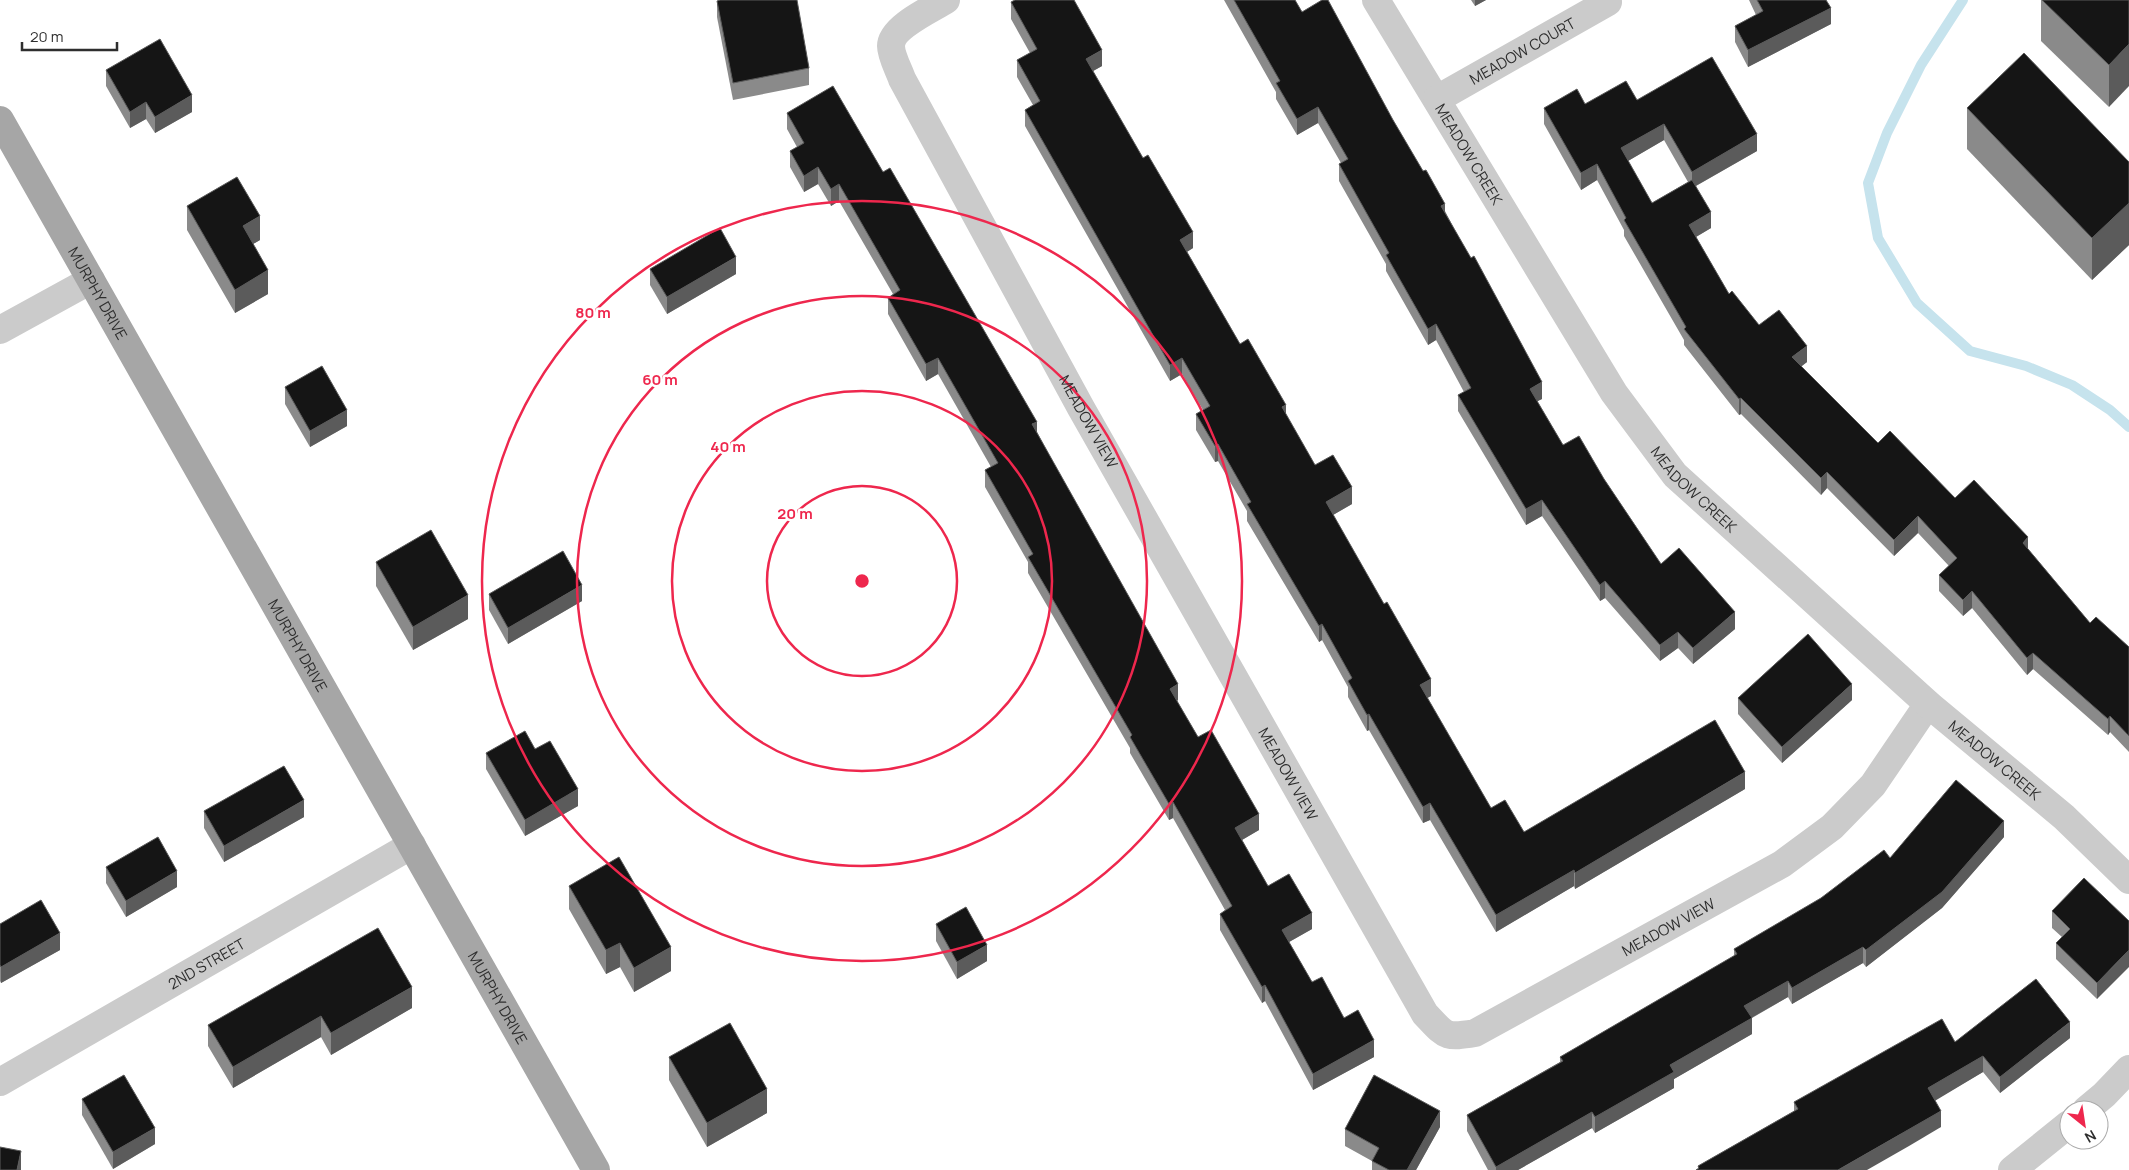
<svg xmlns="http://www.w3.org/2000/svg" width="2129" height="1170" viewBox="0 0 2129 1170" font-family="Manrope,sans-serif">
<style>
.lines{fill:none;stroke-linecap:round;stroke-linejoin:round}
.stream{stroke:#c6e3ed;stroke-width:10}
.minor{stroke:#cbcbcb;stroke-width:28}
.major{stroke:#a6a6a6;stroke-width:28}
.wall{fill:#8a8a8a;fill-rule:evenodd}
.shaded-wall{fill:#5b5b5b}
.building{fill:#151515;stroke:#5b5b5b}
.ring{fill:none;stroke:#ee274d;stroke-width:2.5}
.labels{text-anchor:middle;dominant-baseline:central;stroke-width:5;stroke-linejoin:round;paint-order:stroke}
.street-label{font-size:15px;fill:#2e2e2e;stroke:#fff}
.centre{fill:#ee274d;stroke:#fff;stroke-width:2.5}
.ring-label{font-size:15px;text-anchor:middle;font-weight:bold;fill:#ee274d;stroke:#fff;stroke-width:5;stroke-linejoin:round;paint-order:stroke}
</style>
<rect width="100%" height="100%" fill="#fff"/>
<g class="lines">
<path class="stream" d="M1963,0l-42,65 -34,68 -19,50 10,55 39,65 53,48 56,15 46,19 38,25 19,17"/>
<g class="minor">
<path id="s1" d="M946,0c-14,9 -55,27 -55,46 0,10 8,24 11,33l179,329 344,606c21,22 19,24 50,19l307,-169 50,-37 41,-42 55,-81"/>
<path id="s2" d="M1376,0l238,393 61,82 253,229 136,113 65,63"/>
<path id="s3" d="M1437,99l171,-97"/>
<path d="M0,330l91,-50"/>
<path id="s4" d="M0,1082l412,-237"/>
<path d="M2086,1110l18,-15 25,-26"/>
<path d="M2012,1170l57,-46"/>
</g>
<path class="major" id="s5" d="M0,120l596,1050"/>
</g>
<g class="wall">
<path d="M1224,0h71l7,12 91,108 52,91 97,188 -5,2 26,44 41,34 57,85 74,65 -42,35 -15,-16 -18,13 -55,-63 -5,3 -58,-85 -16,9 -68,-114v-16l6,-3 -28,-52 -8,5 -42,-74v-7l-47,-83v-17l2,-1 -23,-40 -21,12 -21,-36v-7z"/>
<path d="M1471,0h15l-11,6z"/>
<path d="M1749,0h77l5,24 -83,43 -13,-25v-16l21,-11z"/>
<path d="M2041,0h88l-20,107 -68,-66z"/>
<path d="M717,1l92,67v17l-76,15 -16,-83z"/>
<path d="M1011,2l91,64 -9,5 100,177 -6,4 53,92 46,71 29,50 37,39 -19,11 98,181 -4,2 64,110 33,24 221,-43 -170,100 -1,-3 -78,46 -66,-112 -7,3 -54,-93 -2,1 -19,-34v-10l-26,-47 -3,2 -72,-121v-10l-29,-50 -3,1 -19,-32v-16l7,-4 -21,-36 -12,7 -145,-255v-16l8,-5 -16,-28v-17l13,-7 -19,-34z"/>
<path d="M106,70l86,42 -37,21 -9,-14 -16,9 -24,-42z"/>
<path d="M1637,100l120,51 -61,35 15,42 -15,9 33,57 30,31 48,37 -6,4 77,77 150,106 62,74 39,24v105l-19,-20 -2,3 -75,-66 -6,6 -55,-67 -9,8 -24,-25v-16l10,-9 -31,-33 -24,23 -67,-68 -6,7 -80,-81 -2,1 -55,-70v-5l-60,-104v-6l-27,-50 -16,10 -37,-66v-16zM1664,140l24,42 -36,21 -24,-42z"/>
<path d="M1967,108l162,54v83l-37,35 -125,-131z"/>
<path d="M787,113l96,59 154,260 141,268 -1,1 21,36 61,93 -17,10 26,46 44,43 -23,13 23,40 32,36 30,39 -61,33 -48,-89 -3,2 -42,-73v-16l5,-4 -52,-92 -4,2 -39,-67v-5l-102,-175v-11l-43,-75v-17l6,-3 -53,-93 -12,7 -38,-67v-16l5,-4 -54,-93 -8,5 -13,-22 -14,8 -14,-25v-16l7,-4 -10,-18z"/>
<path d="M187,206l73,34 -7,4 15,50 -33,19 -48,-83z"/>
<path d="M650,269l86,5 -69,40 -17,-29z"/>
<path d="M285,387l62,39 -37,21 -25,-43z"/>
<path d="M376,562l92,57 -55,31 -37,-64z"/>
<path d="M489,594l93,7 -74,43 -19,-34z"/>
<path d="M1738,698l114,2 -70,63 -44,-49z"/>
<path d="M535,749l43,57 -53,30 -39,-67v-16z"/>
<path d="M204,811l100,6 -80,45 -20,-34z"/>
<path d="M2004,837l-62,71 -76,59 -3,-4 -71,41 -4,-7 -36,21v16l-78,45v9l-79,45 -3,-5 -74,42h-30l-21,-39v-16l93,-53v-5l174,-101v-7l156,-91z"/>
<path d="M106,867l71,20 -51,30 -20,-34z"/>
<path d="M569,886l102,85 -37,21 -14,-25 -14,7 -37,-65z"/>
<path d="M2052,911l77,10 -32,78 -41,-40v-16l6,-6 -10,-9z"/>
<path d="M0,924l60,26 -59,33 -1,-2z"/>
<path d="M936,924l51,37 -30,18 -21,-38z"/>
<path d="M412,1008l-81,47 -10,-18 -88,51 -25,-42v-21z"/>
<path d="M2070,1038l-70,55 -17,-21 -48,28 6,27 -243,42v-3l96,-55v-9l161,-60z"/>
<path d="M669,1057l98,56 -60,34 -38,-67z"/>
<path d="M82,1099l73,45 -42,25 -31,-54z"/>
<path d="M1440,1127l-24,43h-44v-9l-27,-15v-17z"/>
</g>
<g class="shaded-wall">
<path d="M1475,0h11l-11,6z"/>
<path d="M1831,8v16l-83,43v-17z"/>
<path d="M2129,44v42l-20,21v-42z"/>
<path d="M1102,50v16l-16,9v-16z"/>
<path d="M192,95v17l-37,21v-16z"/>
<path d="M146,102v17l-16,9v-16z"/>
<path d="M1318,107v16l-21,12v-16z"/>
<path d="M1664,124v16l-43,25v-17z"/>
<path d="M1757,134v17l-65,37v-16z"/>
<path d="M1597,164v16l-16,10v-17z"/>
<path d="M818,167v17l-14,8v-16z"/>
<path d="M839,184v17l-8,5v-17z"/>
<path d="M2129,203v42l-37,35v-42z"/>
<path d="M1445,204v16l-4,-14z"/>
<path d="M1711,212v16l-22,13v-16z"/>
<path d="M260,216v24l-17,10v-24z"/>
<path d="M1193,232v16l-13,8v-16z"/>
<path d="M736,257v17l-69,40v-17z"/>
<path d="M268,270v24l-33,19v-23z"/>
<path d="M1436,324v16l-8,5v-16z"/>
<path d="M1807,346v16l-15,12v-17z"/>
<path d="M938,358v16l-12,7v-17z"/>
<path d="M1182,358v16l-12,7v-16z"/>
<path d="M1542,382v17l-12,6v-16z"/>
<path d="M1741,398v16l-2,1v-16z"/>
<path d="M1286,405v16l-4,-14z"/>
<path d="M347,410v16l-37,21v-16z"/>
<path d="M1037,422v16l-5,-14z"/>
<path d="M1218,444v17l-3,1v-16z"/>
<path d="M1827,472v16l-6,7v-17z"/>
<path d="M1352,487v17l-26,15v-17z"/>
<path d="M1542,500v16l-16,9v-16z"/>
<path d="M1918,516v17l-24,23v-16z"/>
<path d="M2028,537v17l-5,-11z"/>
<path d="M1605,581v17l-5,3v-16z"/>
<path d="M582,585v16l-74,43v-16z"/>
<path d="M1972,591v17l-9,8v-16z"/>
<path d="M468,595v24l-55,31v-23z"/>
<path d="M1735,612v17l-42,35v-16z"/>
<path d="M1322,624v16l-3,2v-16z"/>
<path d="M1678,632v16l-18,13v-16z"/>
<path d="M2033,653v16l-6,6v-17z"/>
<path d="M1431,679v17l-11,6v-17z"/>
<path d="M1178,684v16l-8,5v-16z"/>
<path d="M1852,684v16l-70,63v-16z"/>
<path d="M1369,714v16l-2,1v-16z"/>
<path d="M2110,716v16l-2,3v-16z"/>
<path d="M1745,772v17l-170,100v-16z"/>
<path d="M578,789v17l-53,30v-16z"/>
<path d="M304,800v17l-80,45v-16z"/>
<path d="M1173,802v16l-4,2v-16z"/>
<path d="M1430,803v17l-7,3v-16z"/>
<path d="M1259,814v16l-24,14v-16z"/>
<path d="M2004,821v16l-62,71 -76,59v-17z"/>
<path d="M1574,870v16l-78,46v-17z"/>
<path d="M177,871v16l-51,30v-16z"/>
<path d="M1312,913v16l-30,17v-16z"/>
<path d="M60,933v17l-59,33v-16z"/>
<path d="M620,943v24l-14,7v-24z"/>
<path d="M987,945v16l-30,18v-17z"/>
<path d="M671,947v24l-37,21v-24z"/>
<path d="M1863,947v16l-71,41v-16z"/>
<path d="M2129,950v17l-32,32v-16z"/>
<path d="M1788,981v16l-44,25v-16z"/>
<path d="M1265,985v16l-3,2v-16z"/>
<path d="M412,987v21l-81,47v-22z"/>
<path d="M321,1016v21l-88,51v-21z"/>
<path d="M1752,1018v16l-78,45v9l-79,45v-16l75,-52z"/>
<path d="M2070,1022v16l-70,55v-16z"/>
<path d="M1374,1040v17l-61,33v-16z"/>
<path d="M1983,1056v16l-55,33v-17z"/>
<path d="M767,1089v24l-60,34v-24z"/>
<path d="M1440,1111v16l-24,43h-9z"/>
<path d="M1941,1111v16l-32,19 -42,24h-29z"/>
<path d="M1592,1112v16l-74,42h-22v-3z"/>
<path d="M155,1128v16l-42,25v-17z"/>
<path d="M21,1151v19h-4z"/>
</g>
<g class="building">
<path d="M720,0h77l12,68 -76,15 -16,-82z"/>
<path d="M1015,0h59l28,50 -16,9 57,99 5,-3 45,77 -13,8 60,104 8,-5 38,66 -4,2 33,58 18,-10 19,32 -26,15 58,102 3,-2 44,77 -11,6 71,123 14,-8 19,32 191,-112 30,52 -170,101 -1,-3 -78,45 -66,-112 -7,4 -54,-93 -2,1 -19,-34 4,-3 -30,-54 -3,2 -72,-122 4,-2 -33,-58 -3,2 -19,-32 14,-8 -28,-48 -12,7 -145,-255 15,-9 -23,-41 20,-11 -26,-47z"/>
<path d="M1234,0h61l7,12 20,-12h6l65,120 30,51 3,-1 19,34 -4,2 30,52 3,-2 68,126 -12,7 33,56 16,-9 25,43 57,85 18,-16 56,64 -42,36 -15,-16 -18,13 -55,-64 -5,4 -58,-85 -16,9 -68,-114 13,-7 -35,-64 -8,5 -42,-74 3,-2 -50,-89 9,-5 -30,-52 -21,12 -21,-36 4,-2z"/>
<path d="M1757,0h69l5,8 -83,42 -13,-24 28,-15z"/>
<path d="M2042,0h87v44l-20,21z"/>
<path d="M160,39l32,56 -37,22 -9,-15 -16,10 -24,-42z"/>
<path d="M2024,53l105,109v41l-37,35 -125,-130z"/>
<path d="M1712,57l45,77 -65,38 -28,-48 -43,24 31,55 40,-23 19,32 -22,13 40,69 3,-3 27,34 20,-15 28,36 -15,11 86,86 12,-12 65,67 19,-18 54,57 -5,6 67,80 6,-6 33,30v89l-19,-20 -2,3 -75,-66 -6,5 -55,-67 -9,9 -24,-25 18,-17 -39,-42 -24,24 -67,-68 -6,6 -80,-80 -2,1 -55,-70 2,-2 -62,-107 2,-2 -29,-54 -16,9 -37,-65 33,-19 8,15 41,-23 11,19z"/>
<path d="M833,86l50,86 7,-4 147,254 -5,2 146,260 -8,5 28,48 13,-7 48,84 -24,14 33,58 21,-12 23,39 -30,17 30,52 10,-5 22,41 14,-8 16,30 -61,34 -48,-89 -3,2 -42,-73 12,-8 -59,-104 -4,2 -39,-67 2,-2 -104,-178 5,-3 -48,-84 13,-7 -60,-105 -12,6 -38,-66 12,-8 -61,-106 -8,5 -13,-22 -14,9 -14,-25 14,-8 -17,-30z"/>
<path d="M237,177l23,39 -17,10 25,44 -33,20 -48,-84z"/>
<path d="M720,228l16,29 -69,40 -17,-28z"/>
<path d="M322,366l25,44 -37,21 -25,-44z"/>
<path d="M431,530l37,65 -55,32 -37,-65z"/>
<path d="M563,551l19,34 -74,43 -19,-34z"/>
<path d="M1808,634l44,50 -70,63 -44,-49z"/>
<path d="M525,731l10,18 15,-8 28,48 -53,31 -39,-67z"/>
<path d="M284,766l20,34 -80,46 -20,-35z"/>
<path d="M1956,780l48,41 -62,71 -76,58 -3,-3 -71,41 -4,-7 -44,25 8,12 -82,47 4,7 -79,45 -3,-5 -96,55 -29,-52 96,-54 -3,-4 177,-103 -3,-5 87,-51 63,-48 6,8z"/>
<path d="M158,837l19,34 -51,30 -20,-34z"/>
<path d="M619,857l52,90 -37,21 -14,-25 -14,7 -37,-64z"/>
<path d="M2084,878l45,43v29l-32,33 -41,-40 14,-14 -18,-18z"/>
<path d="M41,900l19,33 -59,34 -1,-2v-41z"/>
<path d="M966,907l21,38 -30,17 -21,-38z"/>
<path d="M378,928l34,59 -81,46 -10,-17 -88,51 -25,-42z"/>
<path d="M2036,979l34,43 -70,55 -17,-21 -55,32 13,23 -103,59h-142l3,-2 -1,-2 100,-57 -4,-7 148,-83 13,23z"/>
<path d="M730,1023l37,66 -60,34 -38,-66z"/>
<path d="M124,1075l31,53 -42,24 -31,-53z"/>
<path d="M1374,1075l66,36 -33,59h-18l-17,-9 7,-13 -34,-19z"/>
<path d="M0,1147l21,4 -4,19h-17z"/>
</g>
<g class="ring">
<circle cx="862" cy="581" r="95"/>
<circle cx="862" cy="581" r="190"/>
<circle cx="862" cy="581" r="285"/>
<circle cx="862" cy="581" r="380"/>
</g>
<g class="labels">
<g class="street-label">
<text stroke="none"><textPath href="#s3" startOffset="98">MEADOW COURT</textPath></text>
<text stroke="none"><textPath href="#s2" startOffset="180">MEADOW CREEK</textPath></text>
<text stroke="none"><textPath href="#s5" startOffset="199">MURPHY DRIVE</textPath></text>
<text stroke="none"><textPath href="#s1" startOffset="499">MEADOW VIEW</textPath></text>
<text stroke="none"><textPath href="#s2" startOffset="585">MEADOW CREEK</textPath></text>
<text stroke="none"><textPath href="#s5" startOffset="604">MURPHY DRIVE</textPath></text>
<text stroke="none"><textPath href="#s2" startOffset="990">MEADOW CREEK</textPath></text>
<text stroke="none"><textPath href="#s1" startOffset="904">MEADOW VIEW</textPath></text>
<text stroke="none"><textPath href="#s1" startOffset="1459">MEADOW VIEW</textPath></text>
<text stroke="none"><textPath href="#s4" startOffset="238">2ND STREET</textPath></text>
<text stroke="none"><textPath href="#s5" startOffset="1009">MURPHY DRIVE</textPath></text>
</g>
</g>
<circle cx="862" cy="581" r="8" class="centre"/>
<g class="ring-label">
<text x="593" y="318">80 m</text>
<text x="660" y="385">60 m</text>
<text x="728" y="452">40 m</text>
<text x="795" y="519">20 m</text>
</g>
<g transform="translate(2084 1125) rotate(150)"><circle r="24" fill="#ffffff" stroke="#ababab"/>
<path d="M0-4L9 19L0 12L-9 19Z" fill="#ee274d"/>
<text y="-8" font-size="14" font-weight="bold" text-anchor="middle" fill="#2e2e2e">N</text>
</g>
<path d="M22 42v8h95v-8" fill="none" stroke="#2e2e2e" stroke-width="2.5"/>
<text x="30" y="42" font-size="15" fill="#2e2e2e" stroke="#ffffff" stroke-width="4" paint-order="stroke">20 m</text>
</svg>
